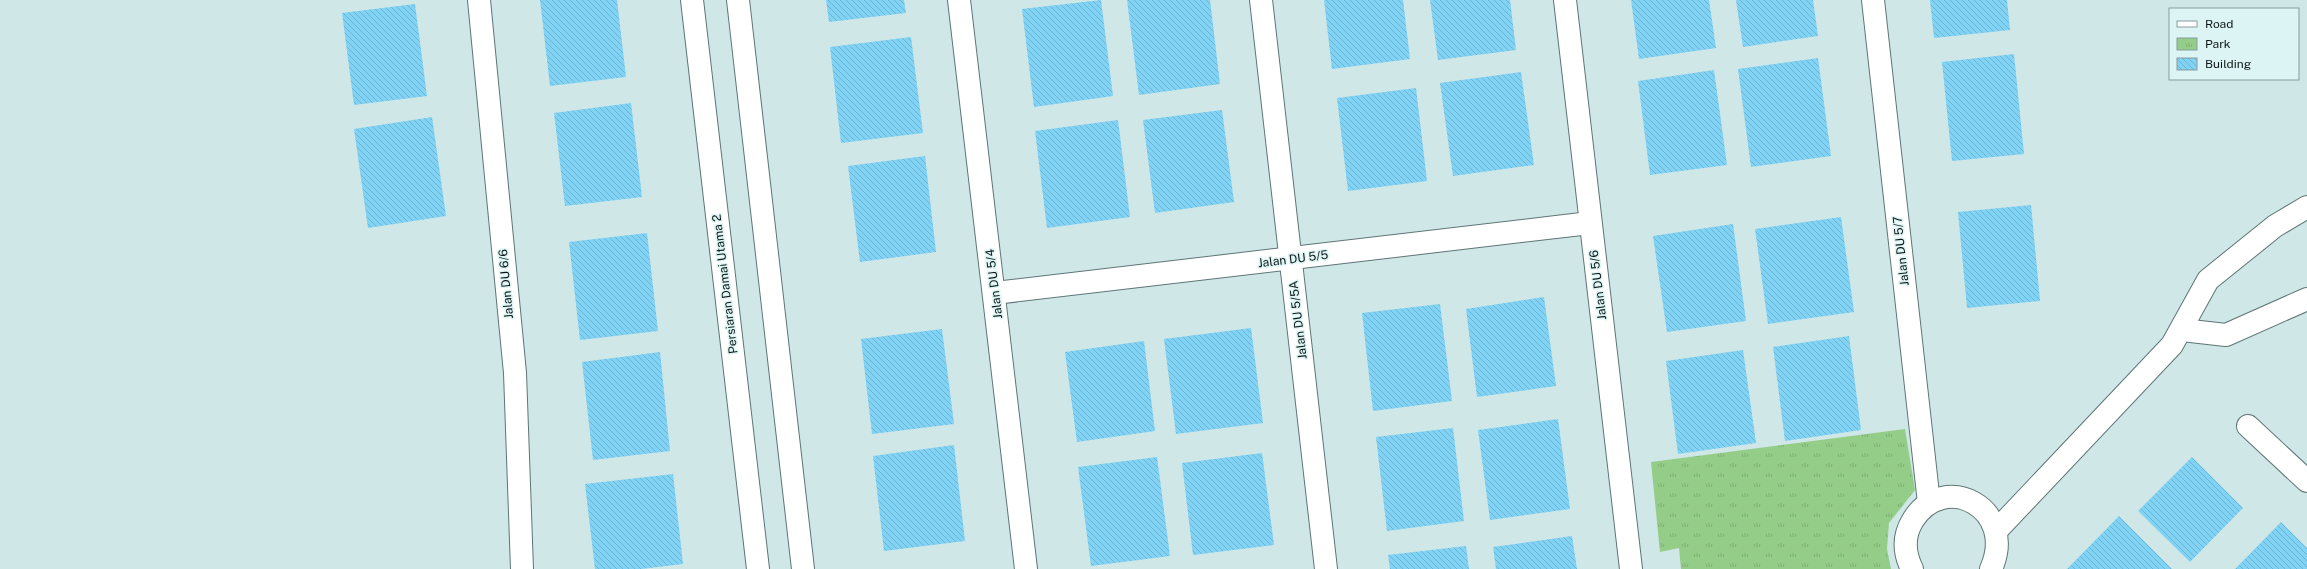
<svg xmlns="http://www.w3.org/2000/svg" width="2307" height="569" viewBox="0 0 2307 569" font-family="'Public Sans',sans-serif">
<style>
.park{fill:url(#park-tufts)}
.building{fill:url(#building-back-hatch)}
.lines{fill:none;stroke-linecap:round;stroke-linejoin:round}
.minor-casing{stroke:#5f7575;stroke-width:24}
.minor{stroke:#fff;stroke-width:22}
.labels{text-anchor:middle;dominant-baseline:central;stroke-width:3;stroke-linejoin:round;paint-order:stroke}
.street-label{font-size:12px;fill:#0e1616;stroke:#dcf4f4}
</style>
<defs>
<pattern id="park-tufts" width="24" height="20" patternUnits="userSpaceOnUse"><rect width="24" height="20" fill="#94cd88"/><path d="M3 7l-1-3M5 7V3M7 7l1-3M15 17l-1-3M17 17v-4M19 17l1-3" fill="none" stroke="#7eaf75"/></pattern>
<pattern id="building-back-hatch" width="6" height="6" patternUnits="userSpaceOnUse"><rect width="6" height="6" fill="#80d3f4"/><path d="M-1 5l2 2M0 0l6 6M5-1l2 2" fill="none" stroke="#6db4d0"/></pattern>
</defs>
<rect width="100%" height="100%" fill="#cfe7e7"/>
<path class="park" d="M1905,429l10,61 -26,33 -2,26 4,20h-210l-2,-21 -19,4 -9,-90z"/>
<g class="building">
<path d="M540,0h77l9,77 -76,9z"/>
<path d="M826,0h78l2,13 -77,9z"/>
<path d="M1101,0l12,96 -79,11 -12,-98z"/>
<path d="M1127,0h83l10,84 -81,11z"/>
<path d="M1324,0h79l7,59 -78,10z"/>
<path d="M1430,0h80l6,50 -78,10z"/>
<path d="M1631,0h78l7,48 -77,11z"/>
<path d="M1736,0h77l5,36 -75,11z"/>
<path d="M1930,0h77l3,30 -76,8z"/>
<path d="M415,4l12,92 -73,9 -12,-92z"/>
<path d="M911,37l12,96 -82,10 -11,-96z"/>
<path d="M2014,54l10,100 -72,7 -10,-99z"/>
<path d="M1818,58l13,98 -80,11 -13,-98z"/>
<path d="M1714,70l13,95 -77,10 -12,-94z"/>
<path d="M1521,72l13,93 -81,11 -13,-93z"/>
<path d="M1416,88l11,93 -79,10 -11,-93z"/>
<path d="M631,103l11,94 -77,9 -11,-93z"/>
<path d="M1222,110l12,92 -79,11 -12,-93z"/>
<path d="M432,117l14,99 -78,12 -14,-99z"/>
<path d="M1118,120l12,97 -83,11 -12,-97z"/>
<path d="M925,156l11,96 -76,10 -12,-96z"/>
<path d="M2031,205l9,96 -73,7 -9,-96z"/>
<path d="M1841,217l13,95 -86,12 -13,-95z"/>
<path d="M1733,224l13,97 -79,11 -14,-96z"/>
<path d="M647,233l11,98 -78,9 -11,-98z"/>
<path d="M1544,297l12,89 -79,11 -11,-88z"/>
<path d="M1440,304l12,97 -79,10 -11,-98z"/>
<path d="M1251,328l12,95 -87,11 -12,-95z"/>
<path d="M942,329l12,95 -82,10 -11,-95z"/>
<path d="M1849,336l12,94 -76,11 -12,-94z"/>
<path d="M1144,341l11,90 -78,11 -12,-90z"/>
<path d="M1743,350l13,93 -78,11 -12,-93z"/>
<path d="M660,352l10,99 -77,9 -11,-98z"/>
<path d="M1558,419l12,90 -80,11 -12,-90z"/>
<path d="M1453,428l11,93 -77,10 -11,-94z"/>
<path d="M954,445l11,96 -81,10 -11,-95z"/>
<path d="M1262,453l12,92 -81,10 -11,-92z"/>
<path d="M1157,457l13,99 -79,10 -13,-99z"/>
<path d="M2192,457l51,51 -53,54 -52,-51z"/>
<path d="M673,474l10,90 -42,5h-46l-10,-85z"/>
<path d="M2119,516l53,53h-105z"/>
<path d="M2281,522l26,26v21h-72z"/>
<path d="M1572,536l5,33h-81l-3,-22z"/>
<path d="M1466,546l3,23h-79l-2,-14z"/>
</g>
<g class="lines">
<g class="minor-casing">
<g id="minor">
<path d="M479,0l36,373 7,196"/>
<path d="M692,0l66,569"/>
<path d="M738,0l65,569"/>
<path d="M959,0l67,569"/>
<path d="M1261,0l65,569"/>
<path d="M1565,0l66,569"/>
<path d="M1873,0l56,503"/>
<path d="M995,293l595,-70"/>
<path d="M2182,330l44,5 81,-36"/>
<path d="M2248,426l59,55"/>
<path d="M1996,531l176,-186 36,-65 67,-54 32,-19"/>
<path d="M1912,569c-8,-16 -9,-33 1,-49 31,-50 105,-12 78,49"/>
</g>
</g>
<use href="#minor" class="minor"/>
</g>
<g class="labels">
<g class="street-label">
<text transform="translate(1901 251) rotate(-96)">Jalan DU 5/7</text>
<text transform="translate(1293 259) rotate(-7)">Jalan DU 5/5</text>
<text transform="translate(506 284) rotate(-95)">Jalan DU 6/6</text>
<text transform="translate(725 284) rotate(-97)">Persiaran Damai Utama 2</text>
<text transform="translate(994 284) rotate(-97)">Jalan DU 5/4</text>
<text transform="translate(1598 285) rotate(-97)">Jalan DU 5/6</text>
<text transform="translate(1298 320) rotate(-97)">Jalan DU 5/5A</text>
</g>
</g>
<rect x="2169" y="8" width="130" height="72" fill="#dcf4f4" stroke="#8a9b9b"/>
<rect x="2177" y="21" width="20" height="6" fill="#ffffff" stroke="#8a9b9b"/>
<text x="2205" y="28" font-size="12" fill="#0e1616">Road</text>
<rect x="2177" y="38" width="20" height="12" fill="url(#park-tufts)" stroke="#8a9b9b"/>
<text x="2205" y="48" font-size="12" fill="#0e1616">Park</text>
<rect x="2177" y="58" width="20" height="12" fill="url(#building-back-hatch)" stroke="#8a9b9b"/>
<text x="2205" y="68" font-size="12" fill="#0e1616">Building</text>
</svg>
